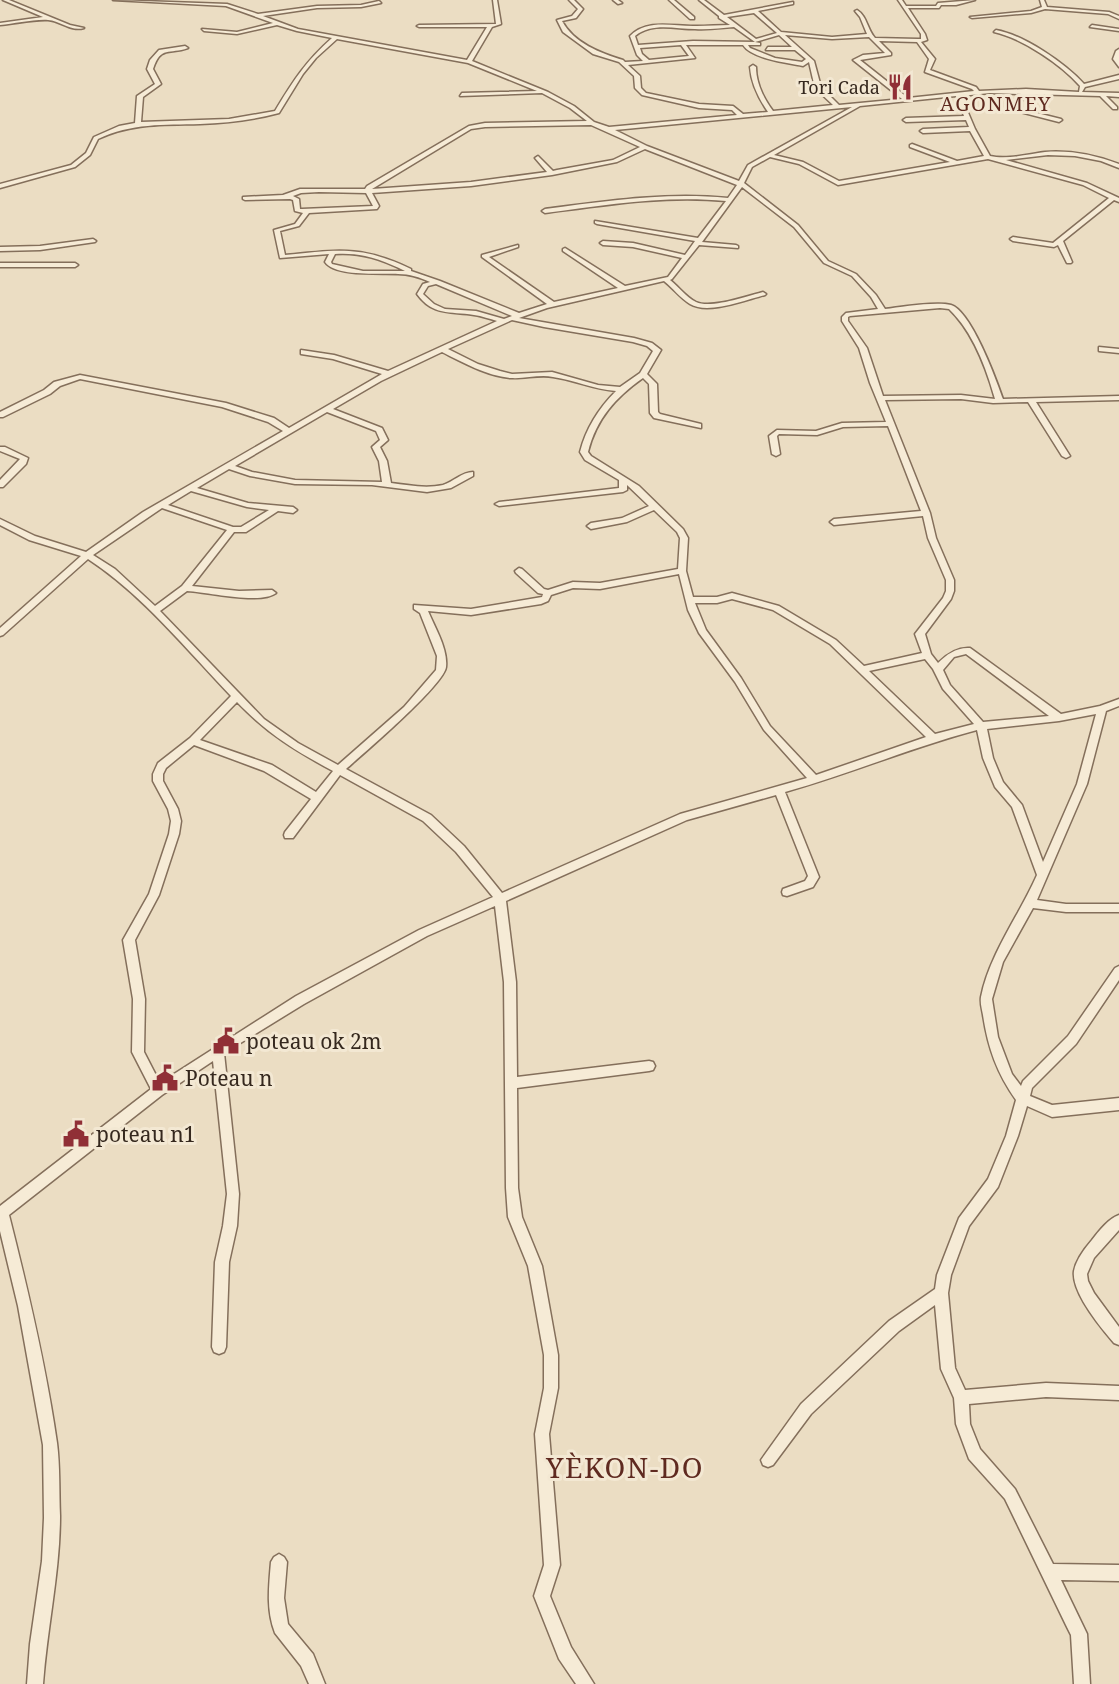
<svg xmlns="http://www.w3.org/2000/svg" width="1119" height="1684" viewBox="0 0 1119 1684" font-family="'Noto Serif',serif">
<style>
.lines{fill:none;stroke-linecap:round;stroke-linejoin:round}
.minor-casing{stroke:#846f5b;stroke-width:3}
.minor{fill:#f6ebd6;fill-rule:evenodd}
.labels{text-anchor:middle;dominant-baseline:central;stroke-width:6;stroke-linejoin:round;paint-order:stroke}
.far-poi-label{font-size:18px;fill:#35281e;stroke:#f3e8d3;text-anchor:end}
.far-quarter-label{font-size:20px;letter-spacing:1.5px;fill:#5f2a20;stroke:#f3e8d3}
.poi-label{font-size:21px;fill:#35281e;stroke:#f3e8d3;text-anchor:start}
.near-quarter-label{font-size:28px;letter-spacing:1.5px;fill:#5f2a20;stroke:#f3e8d3}
</style>
<rect width="100%" height="100%" fill="#ebddc3"/>
<g class="lines">
<g class="minor-casing">
<g id="minor">
<path d="M3,0h6l61,25 14,3c-13,4 -23,-7 -36,-8 -14,-1 -34,4 -48,5v-2l43,-6z"/>
<path d="M113,0l114,4 31,10 59,-8 44,-1 18,-4 2,2 -20,4 -44,1 -54,8 35,13 169,31 20,-33h-68l-2,-1 2,-1 77,-1 -3,-24h4l4,24 -9,3 -20,34 76,31 26,14 20,16 15,5 128,-12 -5,-5 -33,-2 -57,-13 -7,-7 -1,-12 -15,-14 -26,-8 -30,-22 -6,-12 15,-4 6,-7 -9,-9h5l9,9 -7,9 -14,3c12,22 38,32 61,39l2,2 18,-1 -6,-6 -7,-19c18,-18 44,-9 67,-10 11,0 22,-1 33,-1l-11,-7v-2l-20,-16h5l20,15 69,-13v2l-35,7 23,21 51,5 35,-3 -7,-17 -5,-6 2,-1c10,6 10,19 18,28l43,1h3v-5l-23,-34h4l4,6h30l2,-3 37,-3 -19,5h-15l-2,3h-31l17,26 2,6 -6,2 14,17 -5,11 46,17 3,4 47,-2 53,3 1,-6c-18,-21 -58,-48 -86,-54l2,-2c28,5 69,33 88,54l35,-9v4l-34,8 -3,5 37,1v4l-13,-1 11,11v2h-4l-13,-13 -73,-2 -10,13v1l44,11 1,1 -3,2 -47,-12 1,-6 9,-10 -32,-1 -29,3 14,33 15,27c17,4 38,-2 55,-4 26,-2 50,3 74,12v4l-18,-7 -26,-5 -27,-1 -42,5 81,23 32,15v4l-5,-2 -51,41 9,21 -1,1h-4l-9,-18 -4,2 -41,-6 -3,-2 3,-2 40,6 56,-45 -26,-13 -95,-26 -150,26 -39,-21 -29,-7 -18,10 -8,16 54,42 30,36 28,13 20,21 9,14c16,-2 51,-8 66,-4 20,6 45,74 52,94l116,-3v4l-83,2 34,54 -4,2 -4,-2 -34,-54 -35,1 -32,-4 -76,1 45,113 6,25 18,42v11l-3,8 -26,35 6,20 7,9c9,-9 19,-16 32,-15l91,66 39,-8 19,-7v7l-13,5 -19,73 -50,116 29,4h53v8h-53l-33,-4 -30,54 -11,37 6,38 14,37 9,12 2,-5 45,-45 47,-68 4,-2v14l-43,64 -44,44 -2,8 22,9 67,-7v12l-67,7 -25,-11 -9,30 -20,51 -29,39 -18,49 -3,18 7,75 10,22 81,-7 73,3v14l-73,-3 -77,7 1,20 10,25 35,40 38,75 66,1v16l-58,-1 26,54 3,50h-16l-3,-49 -5,-10 -61,-126 -36,-40 -13,-35 -2,-26 -13,-29 -6,-64 -36,26 -88,83 -38,51 -5,2 -5,-2 -2,-5 40,-56 88,-83 46,-32 2,-14 22,-57 29,-39 18,-43 10,-36c-19,-27 -28,-52 -33,-85 -1,-6 -3,-12 -2,-18 8,-42 39,-83 56,-122l-25,-68 -17,-20 -12,-29 -6,-28c-65,17 -127,44 -192,62l34,85 -6,10 -26,9 -4,-1 -1,-3 1,-3 22,-8 3,-5 -32,-81 -89,25 -181,81 10,81 1,95 132,-16 4,1 2,4 -2,4 -4,1 -132,17 1,100 4,29 20,49 16,89v33l-9,46 11,131 -10,31 21,51 23,37h-18l-17,-25 -25,-63 10,-31 -9,-131 9,-46v-33l-16,-89 -20,-49 -2,-29 -2,-206 -9,-76 -68,30 -123,68 -80,49 15,141 -2,32 -8,36 -3,85 -2,5 -5,2 -5,-2 -2,-5 3,-85 8,-36 4,-32 -14,-133 -51,34 -153,120c19,75 37,151 48,228 3,23 2,49 3,73 0,56 -13,112 -17,168h-16l3,-40 12,-83 2,-43 -1,-73 -25,-139 -18,-75v-25l151,-117 -19,-37 1,-53 -10,-59 26,-46 20,-60 2,-13 -3,-12 -15,-28v-7l5,-11 32,-25 41,-42c-45,-47 -88,-101 -143,-137l-85,76 -3,1v-8l81,-72 -52,-16 -29,-15v-6l35,17 51,16 57,-40 140,-81 -15,-9 -46,-15 -142,-28 -20,7 -10,8 -47,23h-3v-5l44,-22 10,-8 26,-7 146,28 48,15 15,10 93,-54 -49,-15 -32,-5v-4l33,5 54,16 109,-50c-7,-2 -15,-5 -23,-6 -25,-4 -41,1 -57,-21l6,-10 7,-2c-11,-5 -20,-8 -32,-8 -17,-1 -63,3 -73,-12l4,-8 -49,4 -6,-28 21,-6 8,-11 -8,-2 -2,-11 -3,-1 -45,1 -2,-1v-2l40,-2 17,-6h65l2,-3 102,-60 16,-3 102,-2 -17,-13 -28,-15 -82,3 2,-3 75,-2 -69,-28 -131,-24 -21,19 -13,16 -24,39c-26,7 -53,10 -79,11 -36,1 -69,-1 -102,15l-8,16 -15,12 -75,21v-4l71,-19 15,-12 8,-16 25,-11 16,-3 2,-27 18,-12 -8,-15 3,-9 9,-10 26,-4 3,2c-19,7 -27,-3 -35,21l8,15 -18,13 -2,25 88,-3 46,-8c18,-30 31,-50 57,-73l-35,-7 -20,-6 -40,9 -33,-3 -2,-2 35,3 36,-9 -47,-17zM754,13l23,20 -21,6 -29,-22zM734,27l21,15 -62,-1 -55,4 -3,-9c17,-14 40,-7 60,-7 13,1 26,-1 39,-2zM779,35l13,12h-24l-2,3h29l11,9 -4,3 -27,-4 -25,-10 -2,-3h12v-2l-5,-1zM785,35l47,4 37,-2 16,16 -22,2 -10,5 49,39 -63,6 -18,-18 -7,-26zM879,41l38,1 12,17 -4,13 47,17 2,2 -66,7 -48,-38 31,-5v-2zM681,45l8,11 -40,4 -7,-6 -2,-6zM686,45h57c9,14 45,18 60,21l6,-4 6,26 18,17 -60,6c-9,-12 -17,-28 -17,-44l-3,-2 -3,2c1,16 9,32 18,45l-25,2 -10,-8 -34,-2 -53,-11 -5,-5 -1,-12 -12,-11 67,-7zM956,96l8,20 -58,2 -3,2 3,2 60,-2 3,7 -46,2 -3,2 3,2 47,-2 14,25 -27,5 -45,-17 -2,1v2l40,15 -111,19 -36,-19 -29,-7 86,-49zM852,107l-104,58 -9,16 -92,-35 -32,-16zM591,125l49,22 -27,13 -56,10 -4,1 -15,-15 -3,2 12,14 -76,10 -99,7 99,-60 14,-2zM645,149l92,36 -9,13c-62,-6 -122,3 -183,11l-3,2 3,2c60,-8 120,-18 181,-12l-28,37 -103,-17v2l2,1 98,17 -10,14 -52,-12 -30,-2 -3,2 3,2 30,2 49,11 -14,19 -43,9 -60,-38 -2,1v2l55,37 -64,14 -65,-45 29,-10v-2l-36,10v2l65,47 -28,9 -79,-32 -29,-10v-2c-50,-24 -73,-19 -126,-14l-5,-24 19,-5 10,-13 68,-4 2,-3 -7,-13 99,-7 81,-11 65,-13zM742,187l52,40 30,36 28,13 19,21 7,12 -32,4 -4,4v4l17,27 11,35 16,39 -44,1 -26,8 -39,-1 -8,6 3,18 4,2 4,-2 -3,-18 2,-2 38,1 26,-8 45,-1 33,85 -87,8 -4,3 4,3 89,-9 5,22 18,42v11l-3,7 -28,36 7,19 -58,13 -28,-26 -57,-34 -47,-13 -15,4h-24l-7,-26 2,-33 -5,-9 -44,-43 -48,-30 -3,-4c8,-33 28,-55 55,-74l6,6 1,29 4,5 47,10v-4l-41,-10 -2,-2 -1,-28 -10,-10 14,-24 -9,-7 -18,-5 -115,-20 28,-10 117,-27c9,7 16,17 26,23 18,11 55,-4 75,-9l1,-1 -3,-2c-16,4 -52,17 -67,10 -10,-5 -17,-15 -26,-22l2,-1 27,-34 39,3v-2l-2,-1 -34,-3zM319,192l47,1 7,13 -71,3h-2l-1,-10 -6,-3 8,-3zM335,254c26,-2 48,6 70,17h-42l-31,-7 -1,-2zM436,284l76,32 -8,3 -28,-8 -31,-2 -11,-5 -11,-10 5,-8zM940,308l9,1c24,23 37,58 46,90l-34,-4 -78,1 -16,-48 -19,-27v-4l2,-1zM512,320l32,7 89,15 14,4 6,5 -13,22 -20,14 -22,-2 -46,-13 -40,2 -12,-3 -22,-7 -30,-15zM442,352c22,11 45,24 69,26 14,1 29,-4 42,-1 22,3 39,12 63,14 -17,17 -30,37 -36,61l5,8 34,20v8l-120,14 -4,2 4,2 124,-14 4,-2v-5l22,21 -27,12 -31,5 -4,3 4,3 36,-7 27,-12 23,22 3,6 -2,31 -78,14 -27,-1 -25,8 -4,-1 -22,-20 -3,-1 -4,3 1,2 22,20 5,1 -1,3 -71,12 -57,-4v4l6,4 17,43 -1,14 -32,37 -66,58 -40,-22 -34,-24 -104,-108 27,-20c21,1 73,14 89,2l-4,-3 -33,1 -47,-5 42,-54h12l32,-21 15,2 4,-3 -4,-3 -45,-4 -51,-15 32,-19 21,7 45,8 77,1 55,7 24,-4 22,-12v-4c-11,0 -20,10 -30,13 -18,4 -35,0 -52,-2l-4,-22 -7,-14 8,-7 -6,-12 -49,-19 48,-28zM327,412l49,19 4,9 -8,7 7,14 3,21 -87,-2 -43,-8 -17,-6zM191,491l56,16 22,3 -28,17h-8l-65,-22zM162,508l65,22 -45,56 -27,20 -40,-37 -22,-14zM679,574l9,36 11,23 36,49 29,48 43,48 -127,36 -178,79 -38,-47 -33,-31 -85,-46c17,-15 98,-84 100,-102 2,-18 -11,-39 -18,-56l43,4 70,-11 7,-3 3,-6 22,-7 27,1zM732,599l41,11 57,34 96,93 -110,38 -46,-49 -29,-48 -35,-48 -11,-27h22zM966,654l83,62 -66,6 -33,-37 -7,-15 11,-13zM925,659l8,10 10,20 31,35 -39,10 -66,-63zM237,702c31,32 57,48 96,69l-17,21 -44,-27 -72,-25zM1096,714l-19,70 -34,78 -21,-57 -19,-23 -10,-24 -6,-29 72,-8zM194,745l70,26 47,28 -26,33 -1,3 1,3h8l47,-63 83,46 33,31 37,45 -74,33 -123,66 -136,87 -16,-31 1,-53 -10,-59 24,-45 20,-61 2,-13 -3,-12 -15,-28v-7l3,-6z"/>
<path d="M613,0h5l4,3 -4,1z"/>
<path d="M669,0h5l20,17v2h-4z"/>
<path d="M1040,0h4l3,7 62,5 10,4v3l-11,-5 -63,-5 -14,4 -59,5 -2,-1 61,-6 11,-4z"/>
<path d="M1092,25l27,4v2l-29,-4z"/>
<path d="M1119,49v18l-6,-8 3,-8z"/>
<path d="M93,239l3,2 -1,1 -55,8 -40,1v-4l40,-1z"/>
<path d="M0,263h75l3,2 -3,2h-75z"/>
<path d="M1099,347l20,2v4l-20,-2z"/>
<path d="M0,447h5l23,11 -2,6 -23,23h-3v-7l20,-21 -20,-8z"/>
<path d="M1119,1215v15l-25,28 -7,16 1,7 6,12 25,34v18l-5,-2c-13,-15 -43,-51 -40,-72 2,-11 11,-23 18,-31 7,-9 16,-21 27,-25z"/>
<path d="M279,1554l5,3 3,5 -3,36 4,26 25,30 12,30h-16l-8,-18 -26,-33c-9,-23 -6,-47 -4,-71l3,-5z"/>
</g>
</g>
<use href="#minor" class="minor"/>
</g>
<defs>
<g id="restaurant-bare" transform="scale(2.07)"><path d="M-5-6h1v4h1v-4h1v4h1v-4h1v5L-1.5 .5V6h-2V.5L-5-1ZM5-6V6H3V1.5H1.5Q1.5-4 5-6Z" fill="#902f36" stroke="#f3e8d3" stroke-width="2.5" paint-order="stroke"/></g>
<g id="civic-bare" transform="scale(2.07)"><path d="M-.6-6.5H3V-4.5H.6V-3L4-1V1h2V6H-6V1h2V-1L-.6-3ZM-1.2 2.5V6h2.4V2.5Z" fill="#902f36" stroke="#f3e8d3" stroke-width="2.5" paint-order="stroke"/></g>
</defs>
<g fill-rule="evenodd">
<use href="#restaurant-bare" x="900" y="87"/>
<use href="#civic-bare" x="226" y="1041"/>
<use href="#civic-bare" x="165" y="1078"/>
<use href="#civic-bare" x="76" y="1134"/>
</g>
<g class="labels">
<g class="far-poi-label">
<text x="880" y="87">Tori Cada</text>
</g>
<g class="far-quarter-label">
<text x="996" y="103">AGONMEY</text>
</g>
<g class="poi-label">
<text x="246" y="1041">poteau ok 2m</text>
<text x="185" y="1078">Poteau n</text>
<text x="96" y="1134">poteau n1</text>
</g>
<g class="near-quarter-label">
<text x="625" y="1467">YÈKON-DO</text>
</g>
</g>
</svg>
